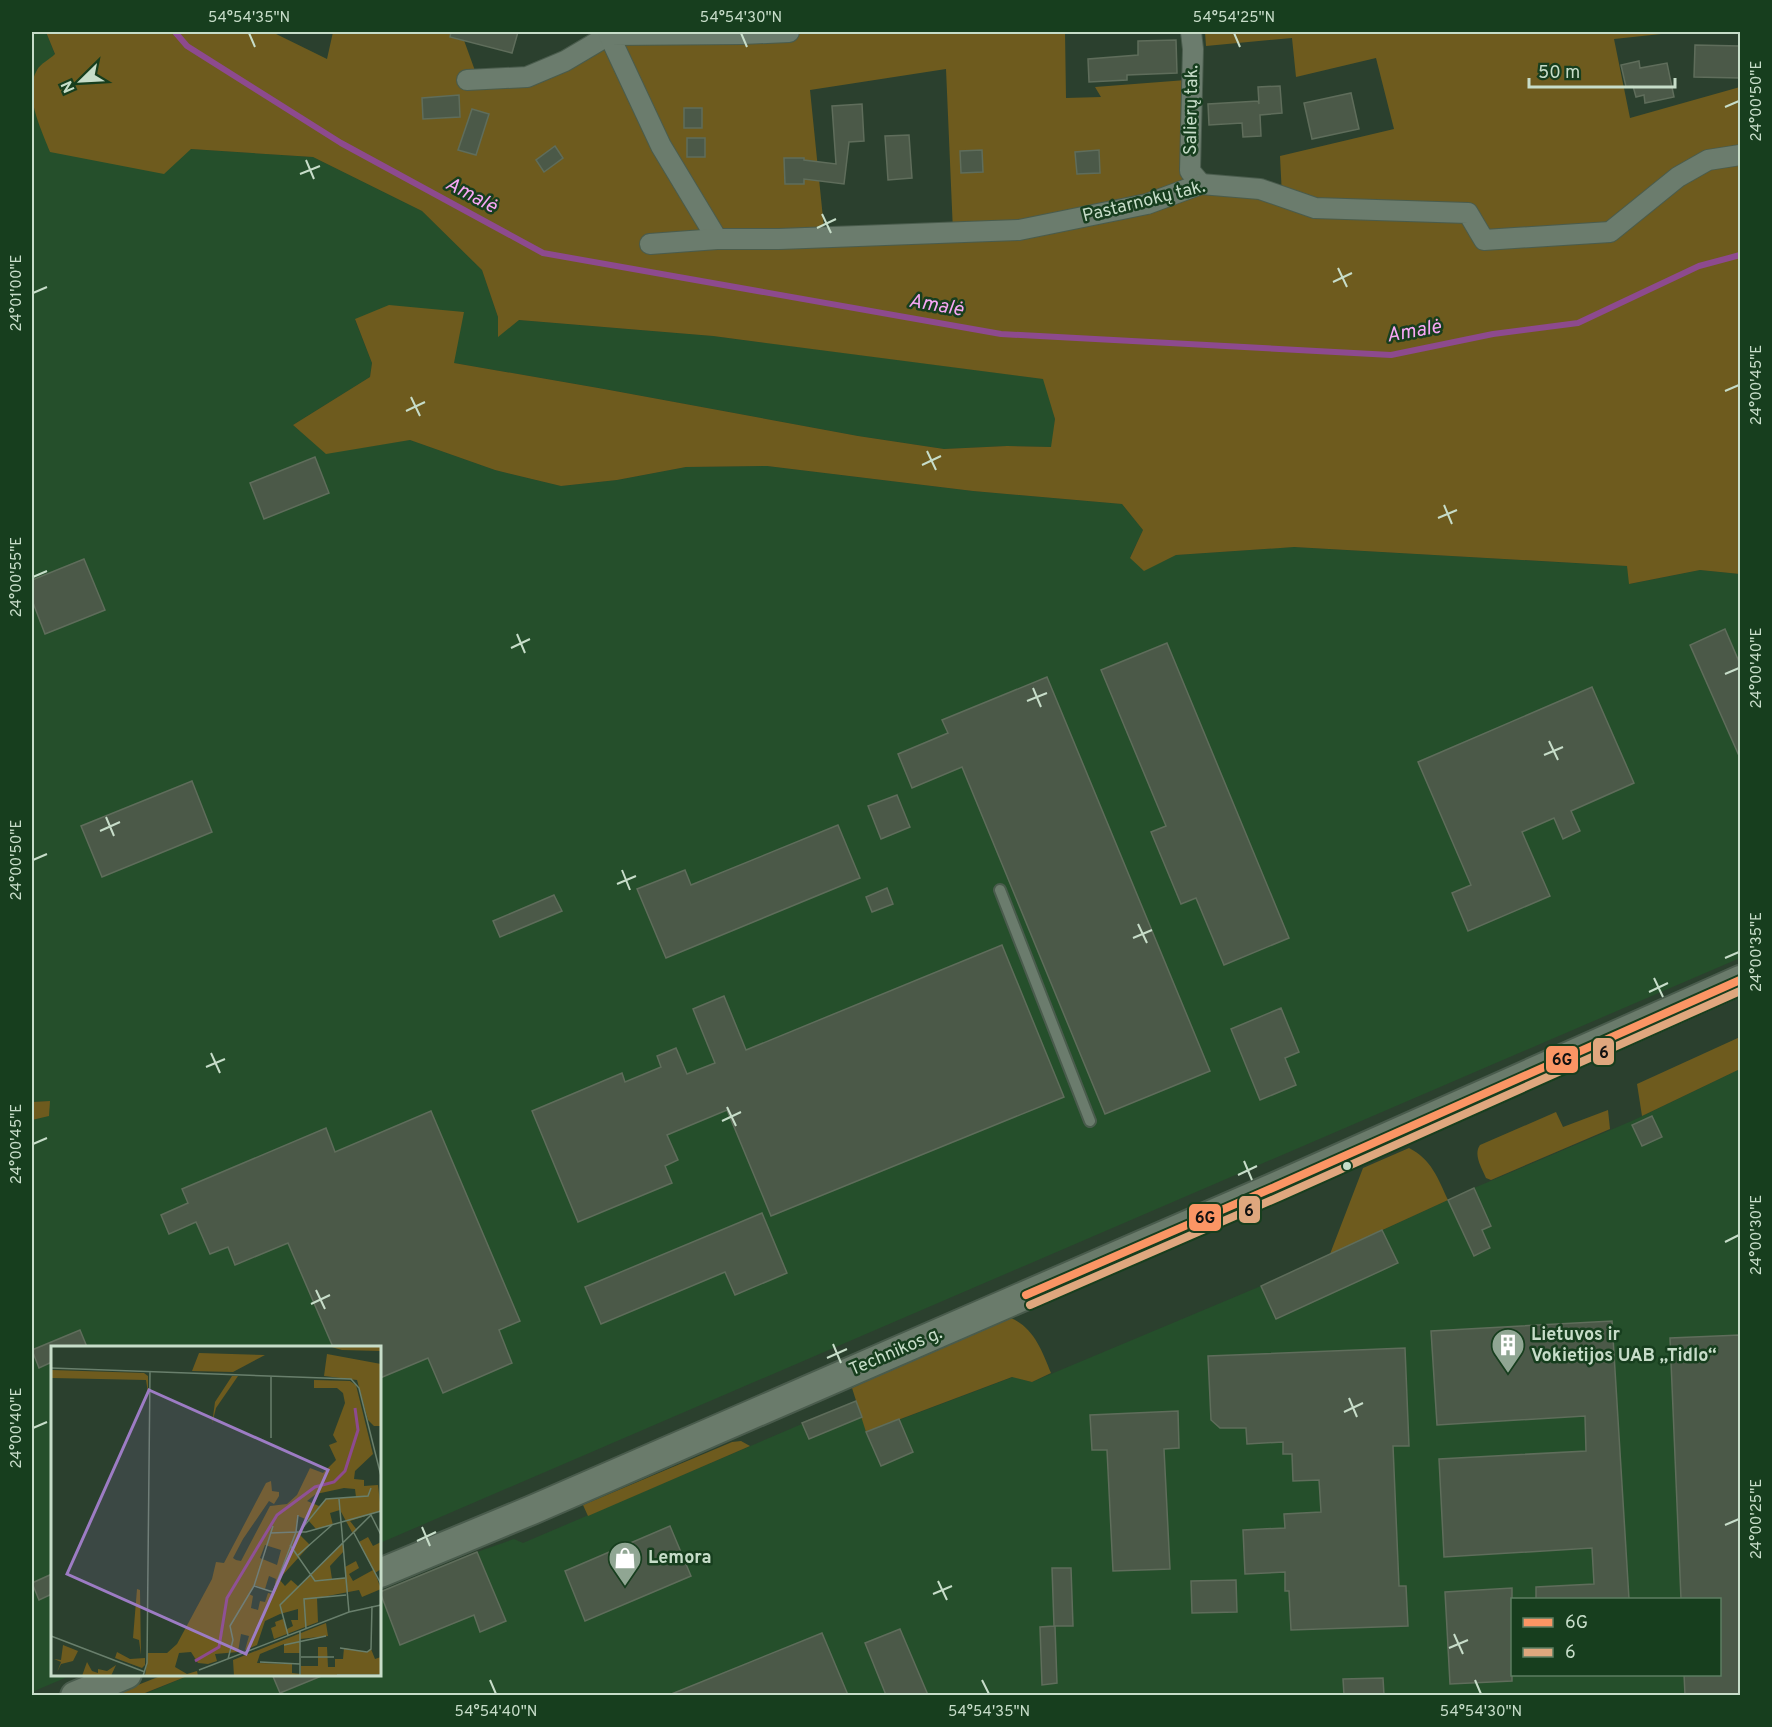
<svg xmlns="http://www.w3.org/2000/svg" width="1772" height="1727" viewBox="0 0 1772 1727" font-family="Overpass,sans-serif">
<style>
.built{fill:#254f2b;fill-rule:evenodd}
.green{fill:#6e5b1e;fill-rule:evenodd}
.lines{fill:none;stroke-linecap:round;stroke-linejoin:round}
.stream{stroke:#8d4a8e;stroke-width:6}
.building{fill:#4b5948;stroke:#5f6d5b;stroke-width:1.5}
.lane-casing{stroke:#4a5c4d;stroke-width:14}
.street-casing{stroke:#4a5c4d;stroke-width:22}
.secondary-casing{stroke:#4a5c4d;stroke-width:32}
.lane{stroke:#6b7c6d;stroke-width:10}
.street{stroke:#6b7c6d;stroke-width:20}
.secondary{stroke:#6a7b6b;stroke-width:28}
.bus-1-casing{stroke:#173e1e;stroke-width:12}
.bus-2-casing{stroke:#173e1e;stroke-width:12}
.bus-1{stroke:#fb9564;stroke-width:8}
.bus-2{stroke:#dfa77e;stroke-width:8}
.ticks{fill:none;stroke:#c7ddc9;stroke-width:2}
.bus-dot{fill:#c7ddc9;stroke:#173e1e;stroke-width:2}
.labels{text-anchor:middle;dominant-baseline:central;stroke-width:5;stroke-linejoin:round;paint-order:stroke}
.street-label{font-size:18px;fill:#c7ddc9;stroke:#173e1e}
.poi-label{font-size:18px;font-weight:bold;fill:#c7ddc9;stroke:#173e1e;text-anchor:start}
.water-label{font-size:20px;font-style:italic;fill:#f7a7f6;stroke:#173e1e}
.inset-river{fill:none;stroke:#8d4a8e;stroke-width:3}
.inset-road{fill:none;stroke:#697f6c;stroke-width:1.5}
.view{fill:#9d7cc4;fill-opacity:0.15;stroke:#9d7cc4;stroke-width:3}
.inset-edge{fill:none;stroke:#c7ddc9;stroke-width:3}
.line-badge{stroke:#173e1e;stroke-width:2}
.pale-badge-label{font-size:16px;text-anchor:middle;font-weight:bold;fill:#111}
.neatline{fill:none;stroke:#c7ddc9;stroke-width:2}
.ticks-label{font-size:15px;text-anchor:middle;fill:#c7ddc9}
</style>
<rect width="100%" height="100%" fill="#2b402e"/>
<g class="built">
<path d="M32,32h14l9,23 -18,14 -5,22z"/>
<path d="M32,102l18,50 141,-3 122,8 109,54 60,59 16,47v19l21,-16 194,16 331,43 11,40 -3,28 -45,-1 -63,3 -86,-13 -254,-47 -150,-26 -99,-43 17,43 -2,14 -77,48 33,28 84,-13 85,30 66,16 56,-6 69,-13 81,-1 206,25 149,13 21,26 -13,27 14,13 32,-15 117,-8 334,19 3,18 70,-14 40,4v384l-1360,585v-195h-328v326l20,1 -40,17v-572l16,-4 1,-15 -17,1z"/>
<path d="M1740,1069v626l-1600,1 50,-21 190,-1v-82l97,-40 37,-13 9,4 333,-142 11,31 146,-55 19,5 229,-96 213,-98 160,-68zM1512,1600h208v74h-208z"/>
</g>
<g class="green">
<path d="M46,32h226l55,27 6,-27h128l17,47 49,-2 81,-45h457l1,66 35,-1 -6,-10 91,-7v109l96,7 -2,-40 114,-27 -18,-71 -80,19 -4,-39 -86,8 -1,-14h475l-66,7 16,79 110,-31v487l-40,-4 -71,14 -2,-18 -333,-19 -118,8 -32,16 -14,-13 13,-28 -21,-26 -149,-13 -206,-25 -81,1 -69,13 -56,6 -66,-16 -85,-30 -84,14 -33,-29 77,-48 2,-14 -17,-44 34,-14 75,7 -10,51 150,26 254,47 86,13 63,-3 44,1 4,-28 -12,-40 -330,-43 -194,-16 -21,17v-20l-16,-47 -60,-59 -109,-54 -122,-8 -27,25 -114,-22c-9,-24 -27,-58 -13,-82 3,-6 13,-11 18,-16zM946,69l7,163 -128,6 -15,-148z"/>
<path d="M1740,1037v32l-98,47 -5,-32z"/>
<path d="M50,1101l-1,15 -17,4v-18z"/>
<path d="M1608,1110l2,19 -119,51 -5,-2c-4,-10 -13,-23 -6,-33l76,-33 7,15z"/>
<path d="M1409,1148c22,11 29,30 39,52l-118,54 33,-86z"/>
<path d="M1011,1318c23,10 31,33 40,55l-19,9 -20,-5 -146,55 -14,-44 152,-69z"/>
<path d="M741,1441l9,5 -162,70 -5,-11 149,-63z"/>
<path d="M163,1675h27l-50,20 -30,1z"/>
</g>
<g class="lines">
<path class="stream" d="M175,32l12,14 154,97 202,110 458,81 390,21 102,-21 85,-11 121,-57 41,-11"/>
</g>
<g class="building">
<path d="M451,32h67l-6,21 -62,-16z"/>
<path d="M1176,40l1,33 -50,2v5l-38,2 -1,-23 50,-4v-14z"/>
<path d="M1695,45l45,1v32l-46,-1z"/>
<path d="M1639,61l1,7 27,-5 7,34 -29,6 -1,-8 -8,2 -3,-11 -7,1 -5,-22z"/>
<path d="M1280,86l2,27 -22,2 1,21 -18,1 -1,-14 -33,2 -1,-21 50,-3 1,3 -1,-17z"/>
<path d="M1351,93l8,36 -47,10 -8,-36z"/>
<path d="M459,95l1,22 -37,2 -1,-21z"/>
<path d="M862,104l2,37 -15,1 -5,42 -40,-5v5h-19l-1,-26h20v2l32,4 -4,-58z"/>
<rect x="684" y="108" width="18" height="20"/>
<path d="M472,109l17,5 -13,41 -18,-5z"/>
<path d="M909,135l3,43 -24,2 -3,-44z"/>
<rect x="687" y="138" width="18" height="19"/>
<path d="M555,146l8,12 -19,14 -8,-12z"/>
<path d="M982,150l1,22 -22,1 -1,-22z"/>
<path d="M1099,150l1,23 -23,1 -2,-22z"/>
<path d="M315,457l14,36 -65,26 -14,-36z"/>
<path d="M84,559l21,51 -60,24 -13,-34v-20z"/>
<path d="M1725,629l15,35v94l-50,-113z"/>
<path d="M1167,643l122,295 -65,27 -28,-67 -15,6 -30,-72 15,-6 -65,-156z"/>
<path d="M1047,677l163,394 -105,43 -143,-347 -50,21 -14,-34 50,-21 -6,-13z"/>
<path d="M1592,687l42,96 -63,28 9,20 -17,8 -9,-21 -32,14 28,64 -82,35 -16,-38 19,-8 -53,-123z"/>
<path d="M192,781l20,51 -110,45 -21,-51z"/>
<path d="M897,795l13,32 -29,12 -13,-33z"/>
<path d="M838,825l22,53 -194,80 -29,-69 48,-19 6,15z"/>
<path d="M887,888l6,16 -21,8 -6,-15z"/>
<path d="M554,895l8,16 -62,26 -7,-16z"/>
<path d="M1002,945l62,152 -293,119 -44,-106 -60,25 11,25 -13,6 7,17 -94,39 -46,-111 90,-38 3,9 36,-15 -4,-11 19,-8 11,26 28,-11 -22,-54 31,-13 22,54z"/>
<path d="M1281,1008l18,44 -14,6 11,27 -36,15 -29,-71z"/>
<path d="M431,1111l89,210 -21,9 13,33 -69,30 -15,-35 -48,20v-31h-47l-45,-104 -53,22 -7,-18 -18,7 -14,-32 -27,12 -8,-19 27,-12 -6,-14 144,-61 9,24z"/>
<path d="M1652,1116l10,21 -20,9 -10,-21z"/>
<path d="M1474,1188l17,38 -9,4 8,18 -16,8 -26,-56z"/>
<path d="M762,1213l25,60 -52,22 -10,-23 -124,52 -16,-37z"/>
<path d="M1382,1230l16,33 -122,56 -15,-33z"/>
<path d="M1612,1321l17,278h-93v-12l58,-3 -2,-36 -148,9 -5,-98 147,-8 -1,-35 -148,9 -6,-94z"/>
<path d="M80,1330l7,17h-35v15l-13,6 -7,-18z"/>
<path d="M1740,1335v360h-55l-1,-21h35v-75h-38l-11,-261z"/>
<path d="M1405,1348l4,98h-16l6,140h7l2,40 -117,4 -2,-39h-4v-19l-40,2 -2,-44 42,-2 -1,-14 37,-2 -2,-32 -26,1 -1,-27h-9v-12l-36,2 -1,-16h-26l-9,-8 -3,-64z"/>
<path d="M856,1401l6,16 -53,22 -7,-16z"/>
<path d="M1178,1411l1,37 -15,1 6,120 -57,2 -6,-121h-15l-2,-35z"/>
<path d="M899,1419l14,33 -32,14 -15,-34z"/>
<path d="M670,1526l21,50 -106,45 -20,-50z"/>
<path d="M477,1552l29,69 -26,11 -6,-17 -74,30 -20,-53z"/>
<path d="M1052,1568h19l2,58h-18l2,57 -15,2 -2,-58 14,-1z"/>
<path d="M52,1574v20l-13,6 -7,-17z"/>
<path d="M1236,1580l1,32 -45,1 -1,-32z"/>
<path d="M1512,1588v93l-62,3 -5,-92z"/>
<path d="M900,1629l28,66h-42l-21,-52z"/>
<path d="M822,1633l26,62h-179z"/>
<path d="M272,1674h51l1,1 -44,18z"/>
<path d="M1383,1678l1,17h-40l-1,-16z"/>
</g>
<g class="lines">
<g class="lane-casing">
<path id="lane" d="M1000,890l90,231"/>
</g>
<g class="street-casing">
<g id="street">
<path d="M1191,32l2,17 -3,122 11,13"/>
<path d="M467,80l60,-3 38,-16 44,-26 -1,-3"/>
<path d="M717,239l-56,-93 -52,-111 133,-1 47,-2"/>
<path d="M650,244l67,-5h62l240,-9 128,-26 54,-20 59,5 55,19 153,5 16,27 126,-8 68,-55 30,-17 32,-5"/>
</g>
</g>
<g class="secondary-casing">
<g id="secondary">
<path d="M380,1573l152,-63 745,-324 463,-206"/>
<path d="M75,1696l52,-22"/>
</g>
</g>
<use href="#lane" class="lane"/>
<use href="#street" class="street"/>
<use href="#secondary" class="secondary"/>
<g class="bus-1-casing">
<path id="bus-1" d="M1026,1295l251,-109 463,-206"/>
</g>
<g class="bus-2-casing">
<path id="bus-2" d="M1030,1305l251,-109 459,-205"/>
</g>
<use href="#bus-1" class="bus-1"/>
<use href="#bus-2" class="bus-2"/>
</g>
<path class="ticks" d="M249,33l6,14M741,33l6,14M1234,33l6,14M1725,107l14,-6M306,160l8,19M300,174l20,-8M822,214l9,19M817,228l19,-9M1338,268l9,19M1333,282l19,-9M33,293l14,-6M1725,391l14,-6M411,397l9,19M406,411l19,-9M927,451l9,19M922,465l19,-9M1444,505l8,19M1438,518l19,-8M33,577l14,-6M517,634l8,19M511,648l19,-9M1725,674l14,-6M1033,688l8,19M1027,701l20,-8M1549,741l9,19M1544,755l19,-8M106,817l8,19M100,831l20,-9M33,860l14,-6M622,870l8,20M617,884l19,-8M1138,924l9,19M1133,938l19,-8M1725,958l14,-6M1654,978l9,19M1649,992l19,-9M211,1053l9,20M206,1067l19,-8M727,1107l9,19M722,1121l19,-9M33,1144l14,-6M1244,1161l8,19M1238,1175l19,-9M1725,1242l14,-7M316,1290l9,19M311,1304l19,-9M833,1344l8,19M827,1358l20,-9M1349,1398l8,19M1344,1412l19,-9M33,1428l14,-6M1725,1525l14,-6M422,1527l8,19M417,1541l19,-9M938,1581l9,19M933,1594l19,-8M1454,1634l9,20M1449,1648l19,-8M490,1680l6,14M982,1680l7,14M1475,1680l6,14"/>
<defs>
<g id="building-pin" transform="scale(1.725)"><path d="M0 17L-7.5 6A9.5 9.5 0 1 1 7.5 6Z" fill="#90a693" stroke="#173e1e"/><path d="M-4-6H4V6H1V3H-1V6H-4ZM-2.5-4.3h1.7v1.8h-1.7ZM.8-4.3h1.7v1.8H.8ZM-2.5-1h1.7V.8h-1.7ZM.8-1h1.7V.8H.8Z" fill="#fff"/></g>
<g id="shop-pin" transform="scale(1.725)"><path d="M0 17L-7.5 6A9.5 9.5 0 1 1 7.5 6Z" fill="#90a693" stroke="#173e1e"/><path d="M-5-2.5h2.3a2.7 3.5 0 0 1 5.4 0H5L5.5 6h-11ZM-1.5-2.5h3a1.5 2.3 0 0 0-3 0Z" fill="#fff"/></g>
</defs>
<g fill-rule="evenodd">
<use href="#building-pin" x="1508" y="1345"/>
<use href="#shop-pin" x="625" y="1558"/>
</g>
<circle class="bus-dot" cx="1347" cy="1166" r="5"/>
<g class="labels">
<g class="street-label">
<text transform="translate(1192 110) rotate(-89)">Salierų tak.</text>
<text transform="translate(1144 202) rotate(-14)">Pastarnokų tak.</text>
<text transform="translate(896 1352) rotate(-23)">Technikos g.</text>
</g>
<g class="poi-label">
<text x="1531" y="1335">Lietuvos ir<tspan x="1531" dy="21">Vokietijos UAB „Tidlo“</tspan></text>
<text x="648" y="1558">Lemora</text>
</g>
<g class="water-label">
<text transform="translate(471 196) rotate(28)">Amalė</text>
<text transform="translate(936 306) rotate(10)">Amalė</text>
<text transform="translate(1414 332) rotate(-10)">Amalė</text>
</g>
</g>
<g transform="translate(51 1346)">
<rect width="330" height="330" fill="#2b402e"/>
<path d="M277,0h53v5l-39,-1zM148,7l66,2 -32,17 -41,-1zM276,8l54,10v62h-7l-6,-6 -11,-40 -33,-4zM1,24l92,3 4,3v17l-2,-13 -94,-2zM181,30h6l-22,32 -4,16 3,-22zM263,34l36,1 6,4 17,69 -18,17 -1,8 10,1v6l14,-1 3,26 -31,10 7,9 -4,4 -13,-24 -10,3 3,12 -17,4 -8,-9 -10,-4 -2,15 14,14 -31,34 6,7 6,-6 8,7 44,-44 1,8 -14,15 2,13 13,-1v-11l11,-6 3,7 -10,6 4,7 20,-11 -14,-28 9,-5 5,9 8,-4v27l-6,4 6,16 -19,8 -3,-7 -42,8 1,24 -44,17 -3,-11 5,-2 -1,-4 8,-3 4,10 6,-3 -2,-6h7v-11l-18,5 -15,7 -8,24 -12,5 4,-14 -8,-2 -3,18 -23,2 2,7 -9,3 -10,-1 -7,-11 -12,1 -4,14 12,7 10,-3 1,5h-53l3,-23h19l10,-9 35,-65 4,-17 8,1 42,-80 5,-2 1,10 7,1v4l-5,8 -5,-3 -26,38 -10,19 3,2 5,1 29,-55 17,-2 10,-9 13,-27 13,5 13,-13 -7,-15 8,-3 -4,-7 12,-32 -2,-10 -6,-5h-23zM293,142l11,1 1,8 -30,2 -7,7 -12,-5 9,-7zM214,199l16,5 -4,15 -17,-7zM218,230l7,3 -3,15 -5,-1 -3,9 -5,-1 -2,9 -7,-2 2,-12 -4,-2 5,-9 11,4zM86,243l3,1 1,65 -2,-15 -6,-2zM275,277l2,13 -28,3v14h-16v-9l-24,10 -3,9 35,1v9l9,1v-8h17v-19h9l1,20h7v-8h8l1,-11 23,4 4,-3 4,10 6,-2v19h-147l-1,-16zM12,299l15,6 -5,10 -12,3 -4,8 4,-10 -7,-3 7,1zM66,306l13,7 15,-1v7l-3,3 -27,-10zM36,316l5,9 6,2v-4l9,2 9,-6 -5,11h-29z" fill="#6e5b1e" fill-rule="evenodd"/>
<path class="inset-river" d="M144,315l24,-14 8,-49 50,-83 38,-28 19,-5 11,-11 13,-41 -3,-22"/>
<path class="inset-road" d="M0,22l300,11 8,9 22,88M220,92v-62M288,153l10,113M247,169l-2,17h10l75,-21M249,185l26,-32 42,-3 3,-8M303,187l27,51M239,199l25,36 30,-3M247,209l34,-30M203,240l19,6 23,-60 -26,1M255,283l-2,-30 42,-4M249,285v45M237,289l-8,-30 91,-90 10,20M0,290l94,36M233,299l42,-9M289,302l27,4 4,-3 1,-43M250,311h33M177,313l5,-19 -3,-14 24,-40 19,-60M209,316l40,2M148,324l150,-58 32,-7M286,329h44M92,330l4,-13 3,-292"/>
<path class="view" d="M98,44l179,80 -82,184 -179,-80z"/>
<rect width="330" height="330" class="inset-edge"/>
</g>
<g class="line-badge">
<rect x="1592" y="1037" width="23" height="29" rx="6" fill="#dfa77e"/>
<rect x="1545" y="1045" width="34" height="29" rx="6" fill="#fb9564"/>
<rect x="1238" y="1195" width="23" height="29" rx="6" fill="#dfa77e"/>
<rect x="1188" y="1203" width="34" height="29" rx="6" fill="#fb9564"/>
</g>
<g class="pale-badge-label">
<text x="1604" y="1058">6</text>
<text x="1562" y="1065">6G</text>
<text x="1249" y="1216">6</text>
<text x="1205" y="1223">6G</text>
</g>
<rect width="1772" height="1727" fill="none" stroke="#173e1e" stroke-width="66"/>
<rect x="1511" y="1598" width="210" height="78" fill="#173e1e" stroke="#5d7e62" stroke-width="1.5"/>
<rect x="1523" y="1618" width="30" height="9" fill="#fb9564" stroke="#5d7e62" stroke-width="1.5"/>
<text x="1565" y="1628" font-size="18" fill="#c7ddc9">6G</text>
<rect x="1523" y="1648" width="30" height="9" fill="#dfa77e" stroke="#5d7e62" stroke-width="1.5"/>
<text x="1565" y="1658" font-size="18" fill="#c7ddc9">6</text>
<g transform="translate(81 81) rotate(246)" stroke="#173e1e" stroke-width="4.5" paint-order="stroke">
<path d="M0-4.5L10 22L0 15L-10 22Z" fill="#c7ddc9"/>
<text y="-9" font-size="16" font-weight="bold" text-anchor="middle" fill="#c7ddc9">N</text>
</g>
<path d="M1529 78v9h146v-9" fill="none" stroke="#c7ddc9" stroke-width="3"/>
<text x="1538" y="78" font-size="18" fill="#c7ddc9" stroke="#173e1e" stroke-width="4.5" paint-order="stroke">50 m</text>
<rect x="33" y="33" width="1706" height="1661" class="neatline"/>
<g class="ticks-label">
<text x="249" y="22">54°54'35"N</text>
<text x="741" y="22">54°54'30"N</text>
<text x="1234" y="22">54°54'25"N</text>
<text transform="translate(1756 101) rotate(-90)" y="5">24°00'50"E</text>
<text transform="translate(16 293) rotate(-90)" y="5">24°01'00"E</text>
<text transform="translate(1756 385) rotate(-90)" y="5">24°00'45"E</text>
<text transform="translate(16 577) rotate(-90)" y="5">24°00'55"E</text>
<text transform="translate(1756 668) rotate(-90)" y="5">24°00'40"E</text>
<text transform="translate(16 860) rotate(-90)" y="5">24°00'50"E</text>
<text transform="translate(1756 952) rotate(-90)" y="5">24°00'35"E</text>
<text transform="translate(16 1144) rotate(-90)" y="5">24°00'45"E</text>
<text transform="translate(1756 1235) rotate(-90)" y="5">24°00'30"E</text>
<text transform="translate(16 1428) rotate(-90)" y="5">24°00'40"E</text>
<text transform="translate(1756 1519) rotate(-90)" y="5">24°00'25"E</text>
<text x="496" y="1716">54°54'40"N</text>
<text x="989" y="1716">54°54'35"N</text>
<text x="1481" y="1716">54°54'30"N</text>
</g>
</svg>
